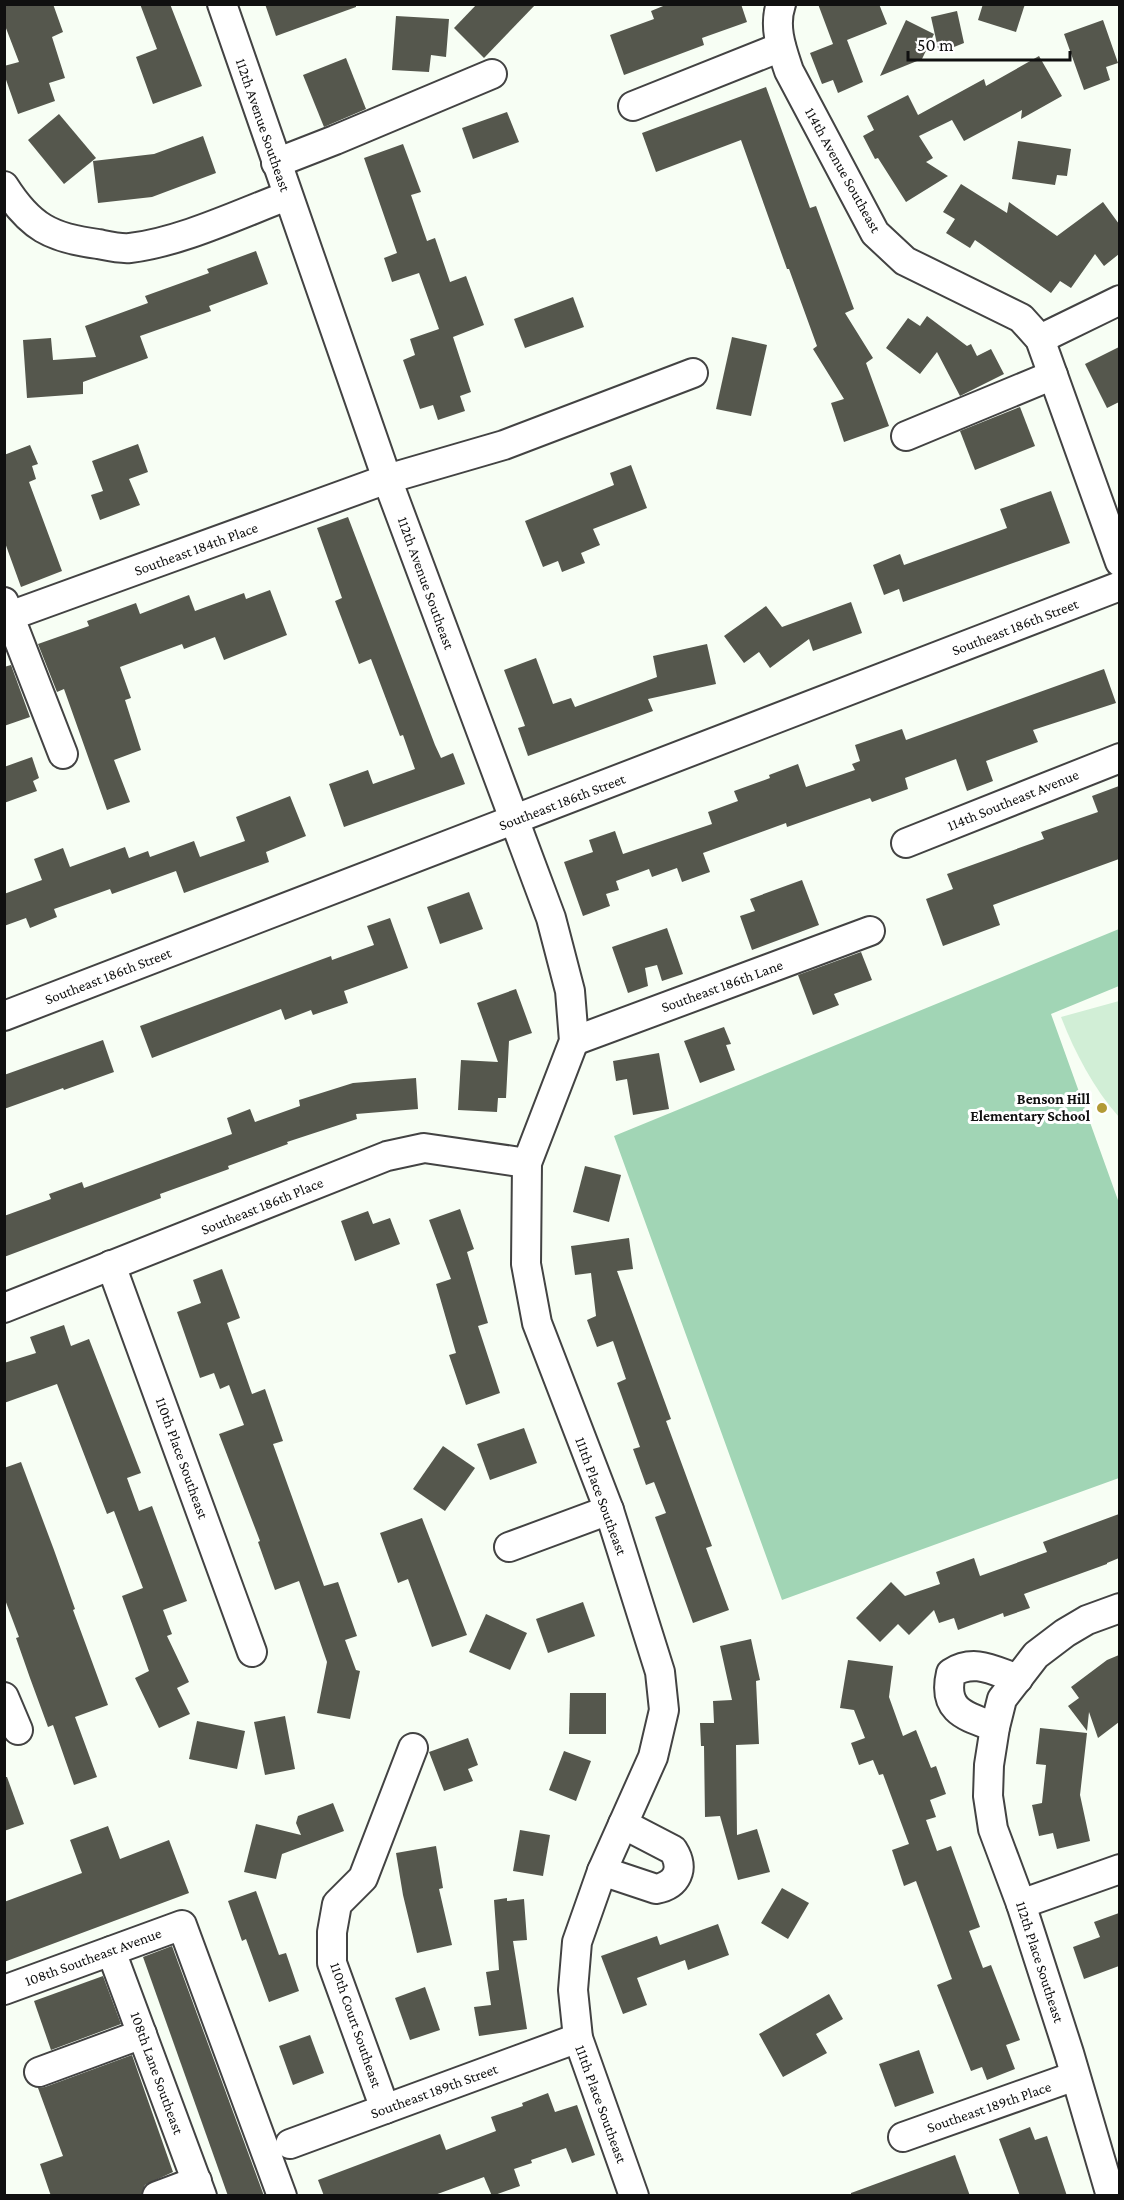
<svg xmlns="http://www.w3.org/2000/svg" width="1124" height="2200" viewBox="0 0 1124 2200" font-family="'Crimson Pro',serif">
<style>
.forest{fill:#a1d5b5}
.pitch{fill:#d1eed6}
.building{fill:#55574d}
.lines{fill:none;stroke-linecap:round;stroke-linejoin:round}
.minor-casing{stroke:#434343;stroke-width:32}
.minor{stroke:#fff;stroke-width:28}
.poi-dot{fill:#b29a35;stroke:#fff;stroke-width:2}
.labels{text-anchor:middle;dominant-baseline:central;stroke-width:6;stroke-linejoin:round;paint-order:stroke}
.street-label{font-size:15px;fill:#101010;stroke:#fff}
.poi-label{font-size:15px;font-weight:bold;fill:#101010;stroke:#fff;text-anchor:end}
</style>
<rect width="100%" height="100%" fill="#f7fef4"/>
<path class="forest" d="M1119,929v57l-68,28 68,189v275l-337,122 -168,-464z"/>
<path class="pitch" d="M1119,1001h1l-1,116c-25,-28 -44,-64 -58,-100z"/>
<g class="building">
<path d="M4,4h49l10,28 -11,5 13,41 -16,5 6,18 -37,13 -14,-40v-8l15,-4 -15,-39z"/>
<path d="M140,4h30l32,82 -49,18 -17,-47 21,-8z"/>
<path d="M265,4h91v3l-80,29z"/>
<path d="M477,4h59l-52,54 -30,-30z"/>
<path d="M668,4h73l6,18 -45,16 2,7 -80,30 -14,-40 44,-16 -3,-8z"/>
<path d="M818,4h61l8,20 -40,16 16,42 -25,11 -5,-13 -11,4 -12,-31 23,-9z"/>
<path d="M983,4h42l-9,28 -38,-12z"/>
<path d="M957,11l7,32 -25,10 -8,-36z"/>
<path d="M396,16l53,3 -3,38 -15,-2 -2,17 -37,-2z"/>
<path d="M906,20l28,14 -12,25 -42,17z"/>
<path d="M1103,20l15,43 -12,4 4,13 -26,10 -20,-56z"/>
<path d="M1039,56l23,40 -41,23 1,-9 -58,31 -12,-21 -33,16 14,22 -7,4 22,14 -42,26 -28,-44 -3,1 -12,-23 11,-6 -7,-14 41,-21 10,20 66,-36 2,7z"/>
<path d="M346,58l20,51 -42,18 -21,-52z"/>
<path d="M766,87l44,121 6,-2 38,103 -9,4 28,45 -7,5 23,63 -45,16 -13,-39 13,-4 -31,-50 4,-3 -28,-77h-2l-46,-129 -85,32 -14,-39z"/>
<path d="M507,112l12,30 -46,17 -11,-31z"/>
<path d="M59,114l37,44 -32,26 -36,-44z"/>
<path d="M203,136l13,37 -64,24 -54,6 -5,-42 61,-7z"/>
<path d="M1018,141l53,8 -4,27 -10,-1 -2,10 -43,-6z"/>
<path d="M403,144l18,48 -10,3 16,46 8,-3 15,44 16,-6 18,49 -31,12 18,55 -11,4 5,15 -27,9 -5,-15 -13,4 -17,-49 12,-5 -5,-16 29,-10 -20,-56 -27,9 -8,-24 13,-5 -33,-95z"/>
<path d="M961,184l46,29 2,-11 48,34 46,-34 16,22v30l-15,12 -9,-12 -24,34 -11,-7 -9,12 -76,-53 -5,8 -24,-15 9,-14 -12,-7z"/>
<path d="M256,251l12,33 -59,22 2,5 -71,25 8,22 -65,24v12l-56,4 -4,-58 28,-2 2,22 43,-3 -11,-31 63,-23 -3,-7 64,-23 -2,-4z"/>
<path d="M573,297l11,30 -59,21 -11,-29z"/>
<path d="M927,316l40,30 4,-2 6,12 14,-7 13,25 -44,22 -23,-44 -17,22 -34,-26 22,-30 12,8z"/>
<path d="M732,337l35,8 -16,71 -35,-7z"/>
<path d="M1119,347v55l-12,6 -22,-44z"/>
<path d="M1020,407l15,39 -60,24 -15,-39z"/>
<path d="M138,444l10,28 -19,7 11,26 -40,15 -9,-25 12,-4 -11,-30z"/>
<path d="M30,445l8,19 -6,2 4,13 -7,3 33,89 -41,16 -17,-47v-85z"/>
<path d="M631,465l16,43 -54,21 7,16 -19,8 4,10 -23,9 -4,-11 -15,6 -18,-46 89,-36 -4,-12z"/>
<path d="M1051,491l19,52 -167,59 -4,-13 -15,6 -11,-30 27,-11 4,11 103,-37 -7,-19z"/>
<path d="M348,517l87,228 6,13 12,-5 12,31 -121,43 -15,-43 39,-14 5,14 42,-15 -12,-34 -3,1 -29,-77 -12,5 -24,-63 7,-3 -25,-70z"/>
<path d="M270,590l17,45 -63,25 -9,-23 -31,12 -2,-5 -62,23 11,31 -6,2 16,50 -27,10 16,42 -23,8 -43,-121 -7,3 -19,-48 51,-18 -2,-5 49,-18 4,11 49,-19 6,16 49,-18 2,6z"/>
<path d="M851,602l11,31 -49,18 -4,-12 -39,29 -11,-16 -15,11 -20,-27 42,-30 16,21z"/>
<path d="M707,644l9,40 -68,15 5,12 -125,45 -10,-28 7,-2 -21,-56 32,-12 17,46 18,-6 4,9 82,-30 -4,-21z"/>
<path d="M11,665l19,52 -26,9v-59z"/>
<path d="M1104,669l12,34 -83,27 5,12 -52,19 7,20 -26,10 -11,-32 -51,19 3,11 -36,13 -2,-4 -83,29 -1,-4 -83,30 7,19 -28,10 -5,-14 -25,9 -3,-8 -33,12 3,9 -13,4 4,12 -27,10 -19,-54 29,-10 -4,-12 26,-9 8,23 89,-30 -4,-12 30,-11 -4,-10 36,-13 -1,-3 29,-11 8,23 49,-17 -3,-6 8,-3 -5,-16 47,-16 4,11z"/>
<path d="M32,757l7,21 -6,3 4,10 -33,12v-36z"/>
<path d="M1119,786v73l-126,46 7,20 -57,21 -17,-47 27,-10 -6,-15 97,-35 -3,-7 57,-20 -6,-16z"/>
<path d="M290,796l16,40 -40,16 3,10 -85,31 -8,-22 -64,23 -2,-5 -56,20 3,8 -27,11 -4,-10 -22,8v-32l38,-14 -8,-21 29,-11 7,19 55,-20 4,11 19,-7 2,6 44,-16 6,16 45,-16 -9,-24z"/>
<path d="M802,880l17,45 -67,25 -12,-34 15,-5 -5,-12z"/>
<path d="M469,892l14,37 -43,15 -13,-37z"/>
<path d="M390,918l18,50 -64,23 4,12 -35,12 -2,-5 -26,10 -4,-11 -129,49 -12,-32 191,-70 1,4 42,-15 -7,-19z"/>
<path d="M667,928l16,46 -21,7 -5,-16 -12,3 3,18 -20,7 -16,-46z"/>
<path d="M861,952l11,28 -38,14 5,11 -26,10 -15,-40z"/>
<path d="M516,989l16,44 -23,8 -3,57h-8l-1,14 -39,-2 3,-50 37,2 -21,-59z"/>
<path d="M724,1027l7,17 -5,1 9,25 -35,13 -16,-42z"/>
<path d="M103,1040l11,32 -50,18 -1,-2 -59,21v-34z"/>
<path d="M659,1053l10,56 -36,6 -6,-36 -11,2 -3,-20z"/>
<path d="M416,1078l2,31 -62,5 1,5 -70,23 1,2 -60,22 1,3 -69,25 1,4 -157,59v-41l47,-17 -2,-5 33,-12 2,6 148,-54 -5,-16 23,-9 5,13 45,-16 -1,-6 54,-17z"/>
<path d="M585,1166l36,9 -12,47 -36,-10z"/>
<path d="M460,1209l14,40 -7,3 21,71 -10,3 22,67 -34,12 -17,-50 7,-2 -20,-69 15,-5 -22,-59z"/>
<path d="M368,1211l5,13 17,-6 10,26 -45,17 -14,-40z"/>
<path d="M629,1238l4,31 -16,2 54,148 -5,2 46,125 -6,2 23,62 -36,13 -38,-106 11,-4 -12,-31 -8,3 -13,-36 7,-2 -23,-64 9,-4 -13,-38 -16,6 -10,-27 9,-4 -5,-43 -16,2 -4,-29z"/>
<path d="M222,1269l18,49 -13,5 25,71 13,-5 18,52 -10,3 51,142 14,-4 19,54 -12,4 11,30 4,1 -10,48 -33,-6 10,-51 -28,-81 -24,9 -17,-48 2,-1 -41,-107 25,-9 -15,-40 -9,4 -6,-16 -14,5 -23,-66 24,-9 -8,-23z"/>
<path d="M64,1325l7,21 18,-7 52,134 -14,5 12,33 13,-5 35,95 -24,9 9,24 -5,2 22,46 -12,6 13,26 -31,14 -24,-50 14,-7 -27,-75 21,-8 -29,-77 -7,3 -50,-130 -53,19v-40l32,-10 -6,-16z"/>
<path d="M524,1428l13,35 -47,17 -13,-36z"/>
<path d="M443,1446l32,22 -30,43 -32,-22z"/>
<path d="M21,1462l33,88 21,59 -2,1 35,95 -33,12 22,60 -23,8 -21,-60 -5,2 -18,-49 -14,-40 3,-1 -15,-40v-129z"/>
<path d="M1119,1514v44l-12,5v1l-83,30 6,14 -26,9 -1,-4 -45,17 -4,-12 -15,5 -5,-13 -25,25 -11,-11 -18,18 -24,-24 35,-36 14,14 35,-12 -4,-12 38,-14 6,18 67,-24 -4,-10z"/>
<path d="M422,1518l45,117 -35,12 -24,-68 -10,4 -18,-50z"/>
<path d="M583,1602l12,34 -47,17 -12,-34z"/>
<path d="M486,1614l41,19 -17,37 -41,-18z"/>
<path d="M751,1639l9,41 -4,1 3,63 -23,1 1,90 20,-6 13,43 -32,8 -18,-64 -15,1 -1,-71h-3l-1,-23h14l-1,-22 19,-1 -12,-54z"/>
<path d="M1119,1655v67l-21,16 -9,-26 -2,19 -19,-25 11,-8 -8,-11 36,-27z"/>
<path d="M848,1660l45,6 -4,31 14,39 13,-6 15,38 5,-2 10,28 -16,6 6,17 -10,3 11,31 14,-5 29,81 -11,4 14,37 8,-3 29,75 -14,5 9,24 -28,11 -5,-13 -11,4 -34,-86 15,-6 -36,-98 -12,5 -12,-36 17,-6 -26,-70 -4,1 -6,-15 -14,5 -8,-22 14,-5 -11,-28 -14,-2z"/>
<path d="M570,1693h36v41h-37z"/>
<path d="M285,1716l10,53 -30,6 -11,-53z"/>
<path d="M197,1721l48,10 -8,38 -48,-10z"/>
<path d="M1040,1728l47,5 -7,62 10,46 -33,8 -4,-16 -14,3 -7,-31 10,-2 4,-38 -10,-1z"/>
<path d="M468,1738l10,27 -10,4 5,12 -29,10 -15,-39z"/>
<path d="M564,1751l27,10 -15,40 -27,-11z"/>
<path d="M4,1777h3l17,47 -20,7z"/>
<path d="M333,1803l11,28 -62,23 -6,25 -32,-7 12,-48 45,11 -5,-12 2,-7z"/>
<path d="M108,1826l12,33 49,-19 20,53 -185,69v-60l78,-29 -12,-33z"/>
<path d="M520,1830l30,5 -7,41 -30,-5z"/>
<path d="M436,1846l7,42 -4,1 13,56 -35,8 -14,-58 -7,-42z"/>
<path d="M782,1888l27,15 -21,36 -27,-16z"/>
<path d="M256,1891l23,64 7,-2 13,38 -30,11 -23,-63 -4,2 -14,-40z"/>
<path d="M507,1898v3l17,-2 3,41 -14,1 14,88 -48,7 -5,-29 17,-2 -5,-33 13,-2 -5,-70z"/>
<path d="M1119,1913v53l-35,13 -11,-32 27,-10 -6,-15z"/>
<path d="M718,1924l11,31 -41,15 -3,-10 -48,18 10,27 -24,9 -22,-58 56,-20 3,9z"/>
<path d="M172,1946l92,250h-36l-85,-239z"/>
<path d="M103,1976l18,48 -70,26 -17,-49z"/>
<path d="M425,1987l15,43 -30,10 -15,-42z"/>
<path d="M829,1994l14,25 -27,15 11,19 -44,24 -24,-43z"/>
<path d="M310,2035l14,38 -31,12 -14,-39z"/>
<path d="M919,2050l15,43 -39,14 -16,-43z"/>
<path d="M132,2055l41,117 -28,13 -4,11h-90l-11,-32 23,-8 -25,-68 7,-1z"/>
<path d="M548,2093l7,19 22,-7 18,50 -23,8 -6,-15 -35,12 1,3 -18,6 6,17 -28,10 -8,-19 -52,19h-108l-6,-16 122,-46 6,16 50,-19 -5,-14 32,-11 -1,-3z"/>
<path d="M1030,2127l5,13 12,-4 20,60h-47l-21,-57z"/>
<path d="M955,2155l15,41h-119v-3z"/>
</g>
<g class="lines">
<g class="minor-casing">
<g id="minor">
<path d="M222,4l165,475 164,439 19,73 4,50 -47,122 -1,101 11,59 72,187 51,162 4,38 -11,47 -51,114 -25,71 -4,48 5,48 56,158"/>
<path d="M781,4c-8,23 1,46 8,67l86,162 30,28 116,57 19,21 80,223"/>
<path d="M633,106l148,-59"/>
<path d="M276,163l59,-23 157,-66"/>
<path d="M4,186c26,41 47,52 94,58 10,2 22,5 32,4 51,-6 109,-34 157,-52"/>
<path d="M1040,339l80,-39"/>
<path d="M906,436l147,-61"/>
<path d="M4,602l59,152"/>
<path d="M4,618l383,-139 117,-34 189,-72"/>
<path d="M906,843l214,-85"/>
<path d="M4,1016l1116,-430"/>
<path d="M574,1041l296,-110"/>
<path d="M111,1265l141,387"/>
<path d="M4,1308l383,-152 37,-8 103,15"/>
<path d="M509,1547l100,-37"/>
<path d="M4,1697l14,33"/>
<path d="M995,1727c-30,-11 -53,-16 -44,-54 24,-15 43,-2 67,6"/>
<path d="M602,1871l54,18c21,-4 29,-20 17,-39l-50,-26"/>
<path d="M1021,1904l99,-35"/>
<path d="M111,1951l91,245"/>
<path d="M4,1990l178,-65 100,271"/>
<path d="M39,2072l103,-38"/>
<path d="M385,2109l-53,-146v-31l5,-28 26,-26 50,-130"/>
<path d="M903,2137l172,-61"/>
<path d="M290,2144l288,-106"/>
<path d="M157,2196l40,-15"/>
<path d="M1111,2196l-42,-143 -48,-149 -28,-75 -5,-33 1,-31 6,-38 7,-28 34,-44 29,-22 22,-13 33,-12"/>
</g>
</g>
<use href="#minor" class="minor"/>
</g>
<circle class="poi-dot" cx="1102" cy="1108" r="6"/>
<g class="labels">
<g class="street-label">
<text transform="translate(263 125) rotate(71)">112th Avenue Southeast</text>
<text transform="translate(843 170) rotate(61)">114th Avenue Southeast</text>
<text transform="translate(196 549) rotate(-20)">Southeast 184th Place</text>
<text transform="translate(426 583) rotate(70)">112th Avenue Southeast</text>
<text transform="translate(1015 627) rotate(-21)">Southeast 186th Street</text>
<text transform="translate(1013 800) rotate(-22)">114th Southeast Avenue</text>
<text transform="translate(562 802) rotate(-21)">Southeast 186th Street</text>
<text transform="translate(108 976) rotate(-21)">Southeast 186th Street</text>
<text transform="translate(722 986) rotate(-20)">Southeast 186th Lane</text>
<text transform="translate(262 1206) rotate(-22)">Southeast 186th Place</text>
<text transform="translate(182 1458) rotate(70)">110th Place Southeast</text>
<text transform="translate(601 1496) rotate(70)">111th Place Southeast</text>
<text transform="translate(93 1957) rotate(-20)">108th Southeast Avenue</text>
<text transform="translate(1040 1962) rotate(72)">112th Place Southeast</text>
<text transform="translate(356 2025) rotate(71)">110th Court Southeast</text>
<text transform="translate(157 2073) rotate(70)">108th Lane Southeast</text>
<text transform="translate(434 2091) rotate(-20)">Southeast 189th Street</text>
<text transform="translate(601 2104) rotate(70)">111th Place Southeast</text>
<text transform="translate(989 2107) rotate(-19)">Southeast 189th Place</text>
</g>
<g class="poi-label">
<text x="1090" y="1099">Benson Hill<tspan x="1090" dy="17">Elementary School</tspan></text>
</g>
</g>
<rect width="1124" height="2200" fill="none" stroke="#101010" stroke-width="12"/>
<path d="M908 51v9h162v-9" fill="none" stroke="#101010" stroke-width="3"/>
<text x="917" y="51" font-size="18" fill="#101010" stroke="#ffffff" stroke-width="4.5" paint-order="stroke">50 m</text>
</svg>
